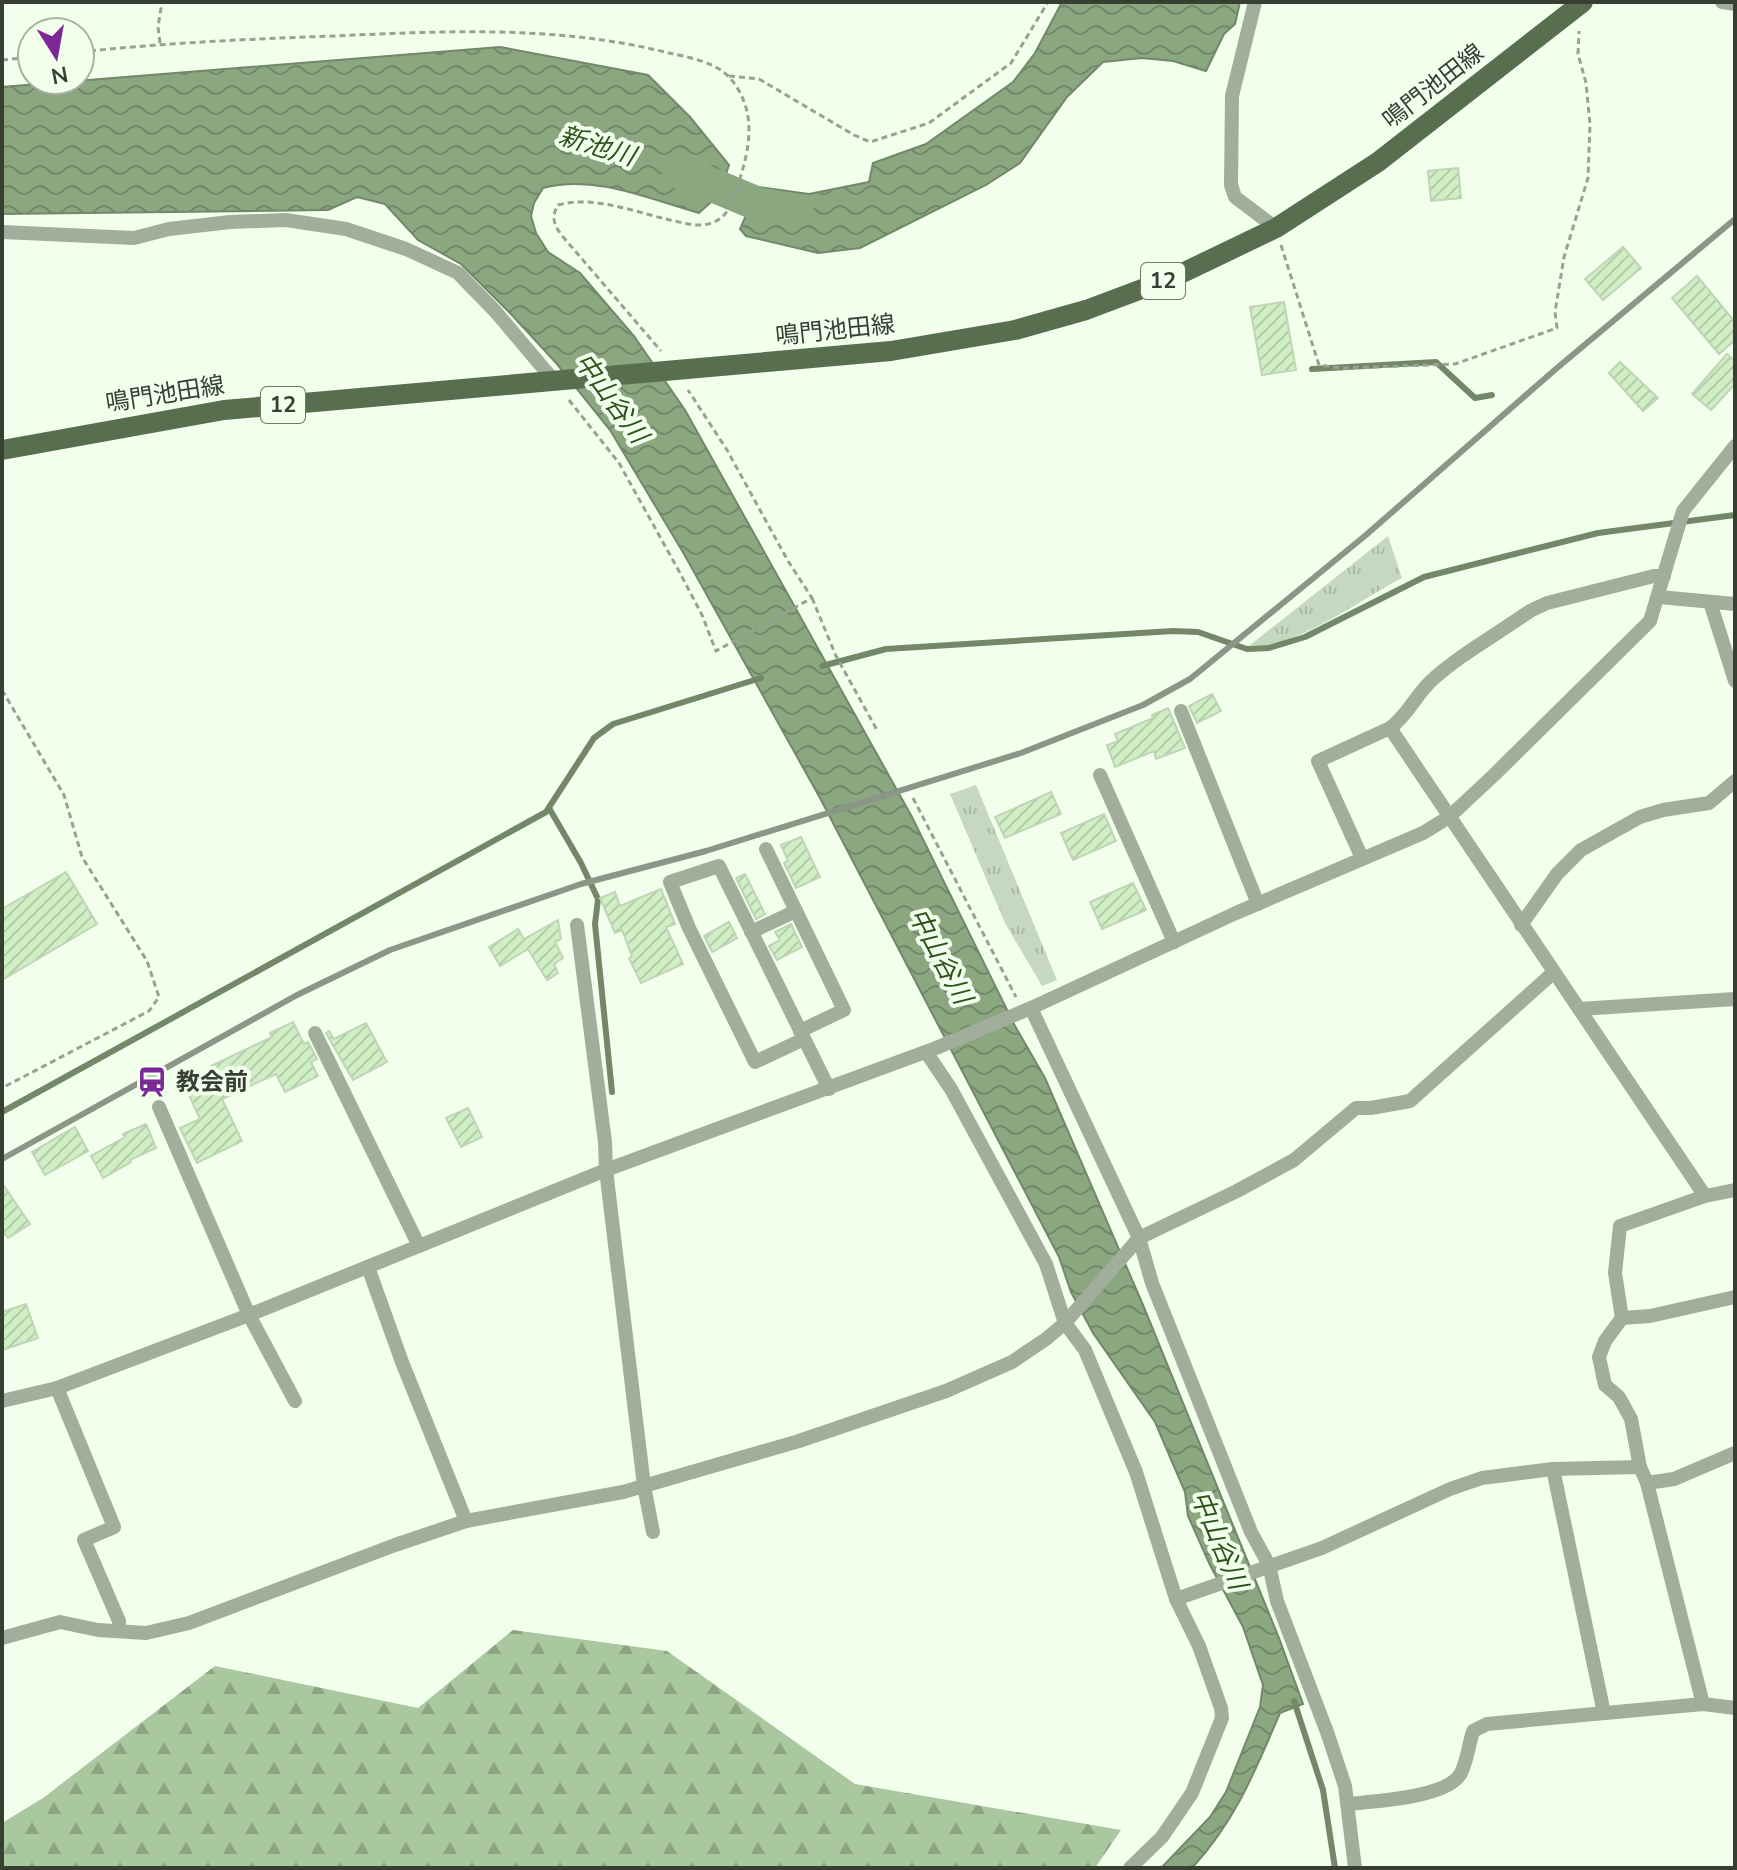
<svg xmlns="http://www.w3.org/2000/svg" width="1737" height="1870" viewBox="0 0 1737 1870" font-family="'Nunito Sans','Noto Sans JP',sans-serif">
<style>
.grass{fill:url(#grass-tufts)}
.forest{fill:url(#forest-firs)}
.water{fill:url(#water-waves);stroke:#728869;stroke-width:2}
.lines{fill:none;stroke-linecap:round;stroke-linejoin:round}
.stream{stroke:#728869;stroke-width:6}
.river{stroke:#8ba780;stroke-width:34}
.building{fill:url(#building-hatch);stroke:#bfd5b6;stroke-width:2}
.path{stroke:#97a292;stroke-width:3;stroke-dasharray:6 4;stroke-linecap:butt}
.street{stroke:#a1ae9c;stroke-width:14}
.primary{stroke:#586f4f;stroke-width:20}
.rail{stroke:#8b9686;stroke-width:6}
.labels{text-anchor:middle;dominant-baseline:central;stroke-width:8;stroke-linejoin:round;paint-order:stroke}
.shield{fill:#f1ffec;stroke:#6e796a;stroke-width:2}
.shield-label{font-size:22px;font-weight:bold;fill:#363f32}
.street-label{font-size:24px;fill:#363f32;stroke:#f1ffec}
.poi-label{font-size:24px;font-weight:bold;fill:#363f32;stroke:#f1ffec;text-anchor:start}
.water-label{font-size:26px;font-style:italic;fill:#2d531b;stroke:#f1ffec}
</style>
<defs>
<pattern id="grass-tufts" width="24" height="20" patternUnits="userSpaceOnUse" patternTransform="scale(2)"><rect width="24" height="20" fill="#c6d8bf"/><path d="M3 7l-1-3M5 7V3M7 7l1-3M15 17l-1-3M17 17v-4M19 17l1-3" fill="none" stroke="#abbaa5"/></pattern>
<pattern id="forest-firs" width="22" height="20" patternUnits="userSpaceOnUse" patternTransform="scale(2)"><rect width="22" height="20" fill="#aac89f"/><path d="M5 1l3.5 6h-7zM16 11l3.5 6h-7z" fill="#8ba482"/></pattern>
<pattern id="water-waves" width="16" height="10" patternUnits="userSpaceOnUse" patternTransform="scale(2)"><rect width="16" height="10" fill="#8ba780"/><path d="M0 5q4-4 8 0t8 0" fill="none" stroke="#728969"/></pattern>
<pattern id="building-hatch" width="6" height="6" patternUnits="userSpaceOnUse" patternTransform="scale(2)"><rect width="6" height="6" fill="#d0efc4"/><path d="M-1 1l2-2M0 6l6-6M5 7l2-2" fill="none" stroke="#b3cea9"/></pattern>
</defs>
<rect width="100%" height="100%" fill="#f1ffec"/>
<g class="grass">
<path d="M1388,536l14,42c-36,18 -113,75 -152,67z"/>
<path d="M976,785l81,195 -15,6 -37,-63 -55,-129z"/>
</g>
<path class="forest" d="M513,1630l154,21 188,133 266,46 -26,38h-1093v-45l41,-25 172,-132 203,42z"/>
<g class="water">
<path d="M1062,2h178l-5,22 -11,10 -18,37 -33,-10 -31,-3 -39,4 -36,35 -47,66 -34,22 -126,63 -42,5 -72,-17 -6,-7 18,-42 51,7 60,-12 4,-19 53,-19 87,-62 22,-29z"/>
<path d="M500,47l148,28 42,42 39,48 -10,30 -20,18c-50,-14 -104,-39 -156,-25l-9,15 -3,13 5,17 12,19 32,21 54,63 51,74 227,407 103,209 30,52 98,227 136,333 24,66 -23,9c-25,58 -44,107 -88,155h-31l49,-51 16,-25 34,-85 3,-22 -20,-58 -33,-62 -22,-49 -3,-24 -30,-70 -62,-89 -22,-41 -12,-35 -239,-459 -136,-244 -74,-124 -53,-66 -46,-50 -50,-50 -43,-24 -33,-36 -28,-7 -29,13 -326,4v-127z"/>
</g>
<g class="lines">
<g class="stream">
<path d="M1312,369l124,-7 39,36 17,-3"/>
<path d="M822,666l64,-17 287,-18 25,1 49,17 22,-1 36,-11 119,-60 174,-44 137,-18"/>
<path d="M549,808l32,55 17,36 -3,25 17,168"/>
<path d="M2,1112l544,-300 48,-74 19,-14 148,-46"/>
<path d="M1294,1701l29,89 12,78"/>
</g>
<path class="river" d="M679,171l79,33 39,7"/>
</g>
<g class="building">
<path d="M1458,168l3,30 -30,3 -3,-30z"/>
<path d="M1623,247l18,21 -38,32 -18,-21z"/>
<path d="M1697,276l38,46v18l-16,14 -47,-56z"/>
<path d="M1284,302l12,68 -34,5 -12,-68z"/>
<path d="M1727,354l8,7v23l-24,26 -19,-16z"/>
<path d="M1620,362l38,36 -15,13 -34,-38z"/>
<path d="M1212,694l9,17 -24,12 -8,-17z"/>
<path d="M1168,708l17,40 -29,11 -2,-8 -39,16 -8,-22 11,-4 -3,-7 38,-16 -1,-3z"/>
<path d="M1051,792l10,22 -56,24 -10,-21z"/>
<path d="M1104,814l12,27 -43,19 -12,-27z"/>
<path d="M801,837l19,40 -24,11 -12,-25 4,-2 -7,-16z"/>
<path d="M66,872l31,52 -95,56v-71z"/>
<path d="M745,874l20,40 -9,5 -20,-41z"/>
<path d="M1133,883l13,27 -44,19 -12,-27z"/>
<path d="M661,889l14,35 -9,3 17,37 -42,19 -12,-25 3,-2 -10,-26 -7,3 -15,-35 15,-6 5,14z"/>
<path d="M558,920l3,19 -6,3 8,16 -9,6 4,9 -11,7 -19,-31 -28,17 -11,-19 29,-18 6,10z"/>
<path d="M729,922l8,16 -25,14 -8,-16z"/>
<path d="M791,924l11,23 -25,13 -8,-14 11,-6 -5,-8z"/>
<path d="M293,1022l11,22 4,-2 9,17 -6,3 7,14 -33,16 -9,-18 -54,25 20,42 -45,22 -17,-35 20,-9 -11,-24 28,-13 -8,-15 63,-30 -2,-4z"/>
<path d="M366,1023l21,39 -34,18 -27,-47 3,-2 5,8z"/>
<path d="M468,1108l14,29 -21,10 -15,-29z"/>
<path d="M146,1124l10,24 -26,12 1,2 -28,16 -12,-22 34,-19 -2,-3z"/>
<path d="M75,1127l13,24 -43,24 -13,-23z"/>
<path d="M2,1183l28,41 -22,14 -6,-8z"/>
<path d="M26,1304l12,34 -36,12v-38z"/>
</g>
<g class="lines">
<g class="path">
<path d="M160,43l-2,-16 4,-25"/>
<path d="M80,52c84,-9 168,-13 253,-16 113,-5 225,-11 336,17 19,4 47,9 61,25 23,27 22,58 13,90 -6,19 -10,49 -32,55 -13,5 -27,0 -41,-3 -35,-8 -77,-25 -112,-15 -8,14 -3,22 6,33l97,113"/>
<path d="M2,60l30,-3"/>
<path d="M729,76l30,3 95,56 16,7 59,-19 82,-60 37,-61"/>
<path d="M1281,245l38,120 22,3 114,-4 102,-36 -2,-16 9,-55 24,-79 2,-54 -4,-41 -8,-29 1,-23"/>
<path d="M569,400l50,63 61,110 22,42 14,36 96,-53 -24,-37 -61,-111 -39,-60"/>
<path d="M812,598l24,58 42,76"/>
<path d="M2,690l62,105 18,62 65,104 12,36 -10,14 -147,77"/>
<path d="M913,798l103,199"/>
</g>
<g class="street">
<path d="M1255,2l-23,94 -1,89 4,12 41,31"/>
<path d="M1722,2l13,2"/>
<path d="M2,232l132,6 35,-9 61,-7 56,-2 60,9 60,20 52,24 37,38 60,71"/>
<path d="M1659,597l76,7"/>
<path d="M1710,602l25,79"/>
<path d="M1181,711l77,193"/>
<path d="M1390,728l315,468"/>
<path d="M1100,775l74,167"/>
<path d="M766,849l78,161 -44,21"/>
<path d="M1362,858l-44,-97 72,-33c17,-12 26,-33 41,-47 28,-26 68,-48 99,-70l17,-8 107,-27h10"/>
<path d="M577,925l28,217 1,28 38,316 9,46"/>
<path d="M1521,925l36,-51 24,-24 59,-33 23,-7 46,-7 26,-22"/>
<path d="M751,932l45,-21"/>
<path d="M1031,1008l108,230 13,45 99,249 18,33 8,36 50,131 18,54 10,82"/>
<path d="M1579,1009l156,-10"/>
<path d="M315,1033l104,213"/>
<path d="M804,1039l-49,23 -66,-134 -19,-46 49,-16 110,223"/>
<path d="M926,1052l25,37 95,175 19,59 20,27 51,122 40,127 23,47 22,62 1,10 -30,75 -30,44 -32,31"/>
<path d="M159,1107l90,208 46,86"/>
<path d="M368,1267l34,95 64,159"/>
<path d="M1622,1318l28,-2 85,-19"/>
<path d="M57,1388l57,139 -30,13 35,81v10"/>
<path d="M2,1401l55,-13 192,-73 357,-145 330,-122 95,-40 205,-95 187,-80 26,-16 45,-42 156,-154 33,-110 52,-65"/>
<path d="M1553,1469l51,244"/>
<path d="M1647,1483l27,-4 61,-26"/>
<path d="M1176,1599l146,-51 128,-59 32,-11 71,-9 87,-2"/>
<path d="M2,1638l58,-16 38,8 48,3 43,-10 206,-78 71,-24 157,-29 176,-51 147,-50 66,-29 34,-23 19,-16 74,-85 98,-47 57,-31 62,-52h15l39,-7 144,-129"/>
<path d="M1703,1704l-56,-221 -7,-16 -9,-48 -12,-22 -14,-12 -6,-28 6,-16 17,-23 -7,-45 5,-47 85,-30 30,-6"/>
<path d="M1348,1804c26,-3 100,-6 113,-31 6,-12 8,-29 12,-42l14,-7 216,-20 32,4"/>
</g>
<path class="primary" d="M2,450l222,-40 667,-59 124,-21 71,-20 88,-33 102,-49 102,-66 205,-160"/>
<path class="rail" d="M2,1159l295,-164 93,-45 191,-66 125,-33 315,-98 122,-48 47,-26 176,-144 191,-167 178,-149"/>
</g>
<defs>
<g id="station-bare" transform="scale(2.4)"><path d="M-3-6H3Q5-6 5-4V2Q5 4 3 4L4.5 6H3L1.5 4h-3L-3 6H-4.5L-3 4Q-5 4-5 2V-4Q-5-6-3-6ZM-3.5-4v3h7v-3ZM-3.5 1v1.5H-2V1ZM2 1v1.5H3.5V1Z" fill="#7d2897" stroke="#f1ffec" stroke-width="2.5" paint-order="stroke"/></g>
</defs>
<g fill-rule="evenodd">
<use href="#station-bare" x="152" y="1082"/>
</g>
<g class="labels">
<g class="shield">
<rect x="1141" y="263" width="44" height="36" rx="6"/>
<rect x="261" y="387" width="44" height="36" rx="6"/>
</g>
<g class="shield-label">
<text x="1163" y="281">12</text>
<text x="283" y="405">12</text>
</g>
<g class="street-label">
<text transform="translate(1433 86) rotate(-38)">鳴門池田線</text>
<text transform="translate(835 330) rotate(-6)">鳴門池田線</text>
<text transform="translate(165 394) rotate(-9)">鳴門池田線</text>
</g>
<g class="poi-label">
<text x="176" y="1082">教会前</text>
</g>
<g class="water-label">
<text transform="translate(597 146) rotate(17)">新池川</text>
<text transform="translate(611 398) rotate(54)">中山谷川</text>
<text transform="translate(940 956) rotate(62)">中山谷川</text>
<text transform="translate(1219 1540) rotate(67)">中山谷川</text>
</g>
</g>
<rect width="1737" height="1870" fill="none" stroke="#363f32" stroke-width="8"/>
<g transform="translate(56 56) rotate(169)"><circle r="38" fill="#f1ffec" stroke="#a6b2a2" stroke-width="2"/>
<path d="M0-6L14 30L0 20L-14 30Z" fill="#7d2897"/>
<text y="-12" font-size="22" font-weight="bold" text-anchor="middle" fill="#363f32">N</text>
</g>
</svg>
